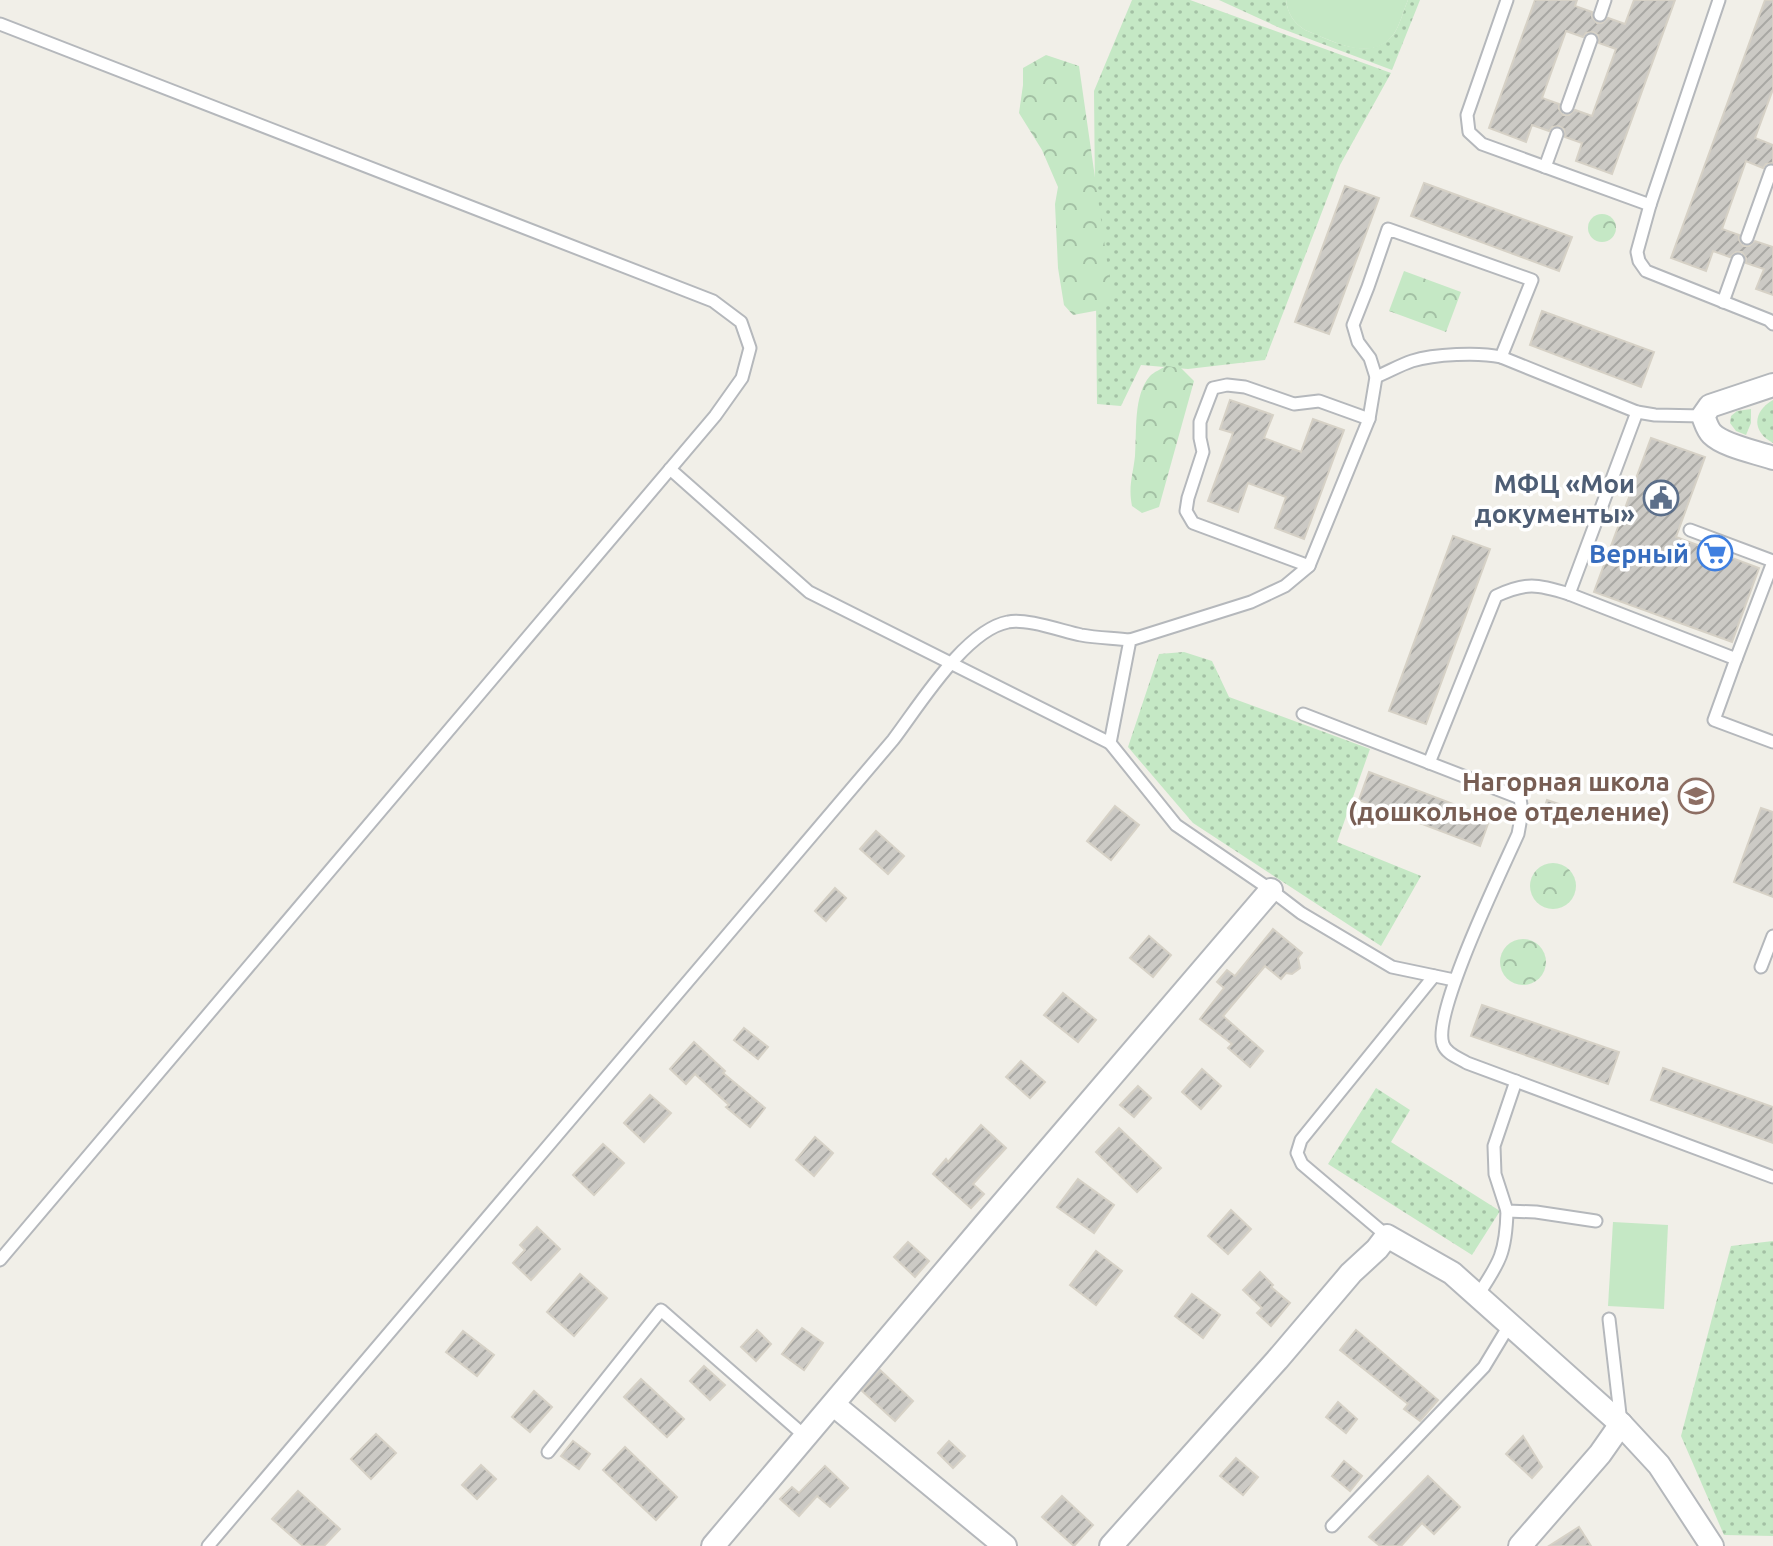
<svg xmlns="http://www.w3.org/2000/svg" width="1773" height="1546" viewBox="0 0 1773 1546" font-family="Ubuntu,sans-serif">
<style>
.grass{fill:url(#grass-dots)}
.forest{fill:url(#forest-crowns)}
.pitch{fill:#c5e8c5}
.building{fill:url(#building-hatch);stroke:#d6d1c6;stroke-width:2;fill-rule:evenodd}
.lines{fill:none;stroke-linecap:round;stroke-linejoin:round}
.lane-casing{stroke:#b5b8bc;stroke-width:15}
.street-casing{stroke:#b5b8bc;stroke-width:26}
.lane{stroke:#fff;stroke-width:11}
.street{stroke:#fff;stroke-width:22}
.labels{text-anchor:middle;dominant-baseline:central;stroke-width:7;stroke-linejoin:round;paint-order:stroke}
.service-label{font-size:26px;font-weight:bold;fill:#4e5e75;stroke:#fff;text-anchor:end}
.shop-label{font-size:26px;font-weight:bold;fill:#366cbe;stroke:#fff;text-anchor:end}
.education-label{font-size:26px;font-weight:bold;fill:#785e54;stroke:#fff;text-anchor:end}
</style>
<defs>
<pattern id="grass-dots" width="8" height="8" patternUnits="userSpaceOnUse" patternTransform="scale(2)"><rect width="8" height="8" fill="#c5e8c5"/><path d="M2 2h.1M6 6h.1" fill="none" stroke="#a3c0a4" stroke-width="1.8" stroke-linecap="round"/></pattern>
<pattern id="forest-crowns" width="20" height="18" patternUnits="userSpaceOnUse" patternTransform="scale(2)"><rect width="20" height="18" fill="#c5e8c5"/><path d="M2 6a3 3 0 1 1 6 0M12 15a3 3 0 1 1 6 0" fill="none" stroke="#a3c0a4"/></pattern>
<pattern id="building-hatch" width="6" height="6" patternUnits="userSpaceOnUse" patternTransform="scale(2)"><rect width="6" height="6" fill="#cccac5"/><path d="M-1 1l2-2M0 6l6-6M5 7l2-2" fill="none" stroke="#a9a8a4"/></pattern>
</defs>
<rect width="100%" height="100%" fill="#f1efe8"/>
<g class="grass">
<path d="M1132,0h58l201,73 -51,92 -75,195 -77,9 -47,-4 -20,41 -24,-2 -3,-313z"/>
<path d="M1219,0h67c2,14 7,22 19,30 26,10 65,33 88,5 7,-9 10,-24 15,-35h12l-28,70 -112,-42z"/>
<path d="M1773,400v43c-21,-11 -21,-31 0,-43z"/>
<path d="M1751,409v14l-5,12 -10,-4 -6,-8 1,-7 6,-5z"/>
<path d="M1184,652l28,9 17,36 141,52 -33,93 84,34 -40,70 -188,-123 -65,-76 31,-93z"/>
<path d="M1376,1088l34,22 -19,32 109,69 -28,44 -144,-91z"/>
<path d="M1773,1241v295l-49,-1 -43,-99 50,-190z"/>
</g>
<g class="forest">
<path d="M1046,55l33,11 33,230 -12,14 -27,5 -9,-10 -6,-37 -3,-64 3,-17 -16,-37 -23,-37 4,-28v-17z"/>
<circle cx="1602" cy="228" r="14"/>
<path d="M1404,271l57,21 -15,40 -57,-21z"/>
<path d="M1166,366l15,2 13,13 -35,126 -17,6 -10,-7c-4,-20 1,-31 3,-50 2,-24 -2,-61 15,-80 4,-4 11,-7 16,-10z"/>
<circle cx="1553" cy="886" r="23"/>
<circle cx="1523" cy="962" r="23"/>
</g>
<g class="pitch">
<path d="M1286,0h122c-5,11 -8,26 -15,35 -22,29 -62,5 -88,-5 -12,-8 -17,-16 -19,-30z"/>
<path d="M1613,1222l55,3 -4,84 -56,-3z"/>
</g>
<g class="building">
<path d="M1535,0h42l-2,6 17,6v5l5,6h5l6,-5 17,6 9,-24h41l-63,174 -36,-13 6,-18 -17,-6 -1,-8 -5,-3 -7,1 -3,4 -17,-6 -6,17 -37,-14zM1566,31l17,6 3,-4 7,-1 5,3 1,8 17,6 -24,67 -17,-6 -6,5h-6l-4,-6v-5l-17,-6z"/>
<path d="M1765,0h8v89l-18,49 18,7v18l-7,1 -3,4 -17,-7 -24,68 17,6v5l4,6h6l6,-5 18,6v48l-17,-6 8,-20 -18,-6v-5l-4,-6h-6l-6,5 -17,-6 -7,20 -35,-13z"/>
<path d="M1424,183l148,54 -13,34 -148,-55z"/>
<path d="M1345,186l34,12 -50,136 -34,-12z"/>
<path d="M1542,311l112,41 -13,35 -111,-42z"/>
<path d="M1230,400l43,15 -9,23 37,14 12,-33 31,11 -40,109 -29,-11 11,-31 -38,-14 -10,29 -30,-11 25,-68 -13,-4z"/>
<path d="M1651,438l54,19 -29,80 83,31 -27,74 -138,-50z"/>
<path d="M1453,536l37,13 -64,175 -37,-13z"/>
<path d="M1369,772l121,46 -10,28 -121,-46z"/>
<path d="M1547,800l27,9 -6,16 -26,-10z"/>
<path d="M1115,806l24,19 -28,35 -24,-19z"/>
<path d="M1761,808l12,4v85l-39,-15z"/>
<path d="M876,831l28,25 -16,18 -28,-25z"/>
<path d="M835,888l11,10 -20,23 -11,-10z"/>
<path d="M1273,929l29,24 -4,5 2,10 -8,6 -6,-1 -5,6 -16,-13 -42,50 40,35 -13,16 -22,-19 4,-4 -32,-25 24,-31 -7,-6 10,-12 8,6z"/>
<path d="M1149,936l22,19 -18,22 -23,-19z"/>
<path d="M1063,993l33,27 -18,22 -34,-27z"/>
<path d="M1482,1005l137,47 -11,32 -137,-48z"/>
<path d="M744,1028l24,19 -10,12 -24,-19z"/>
<path d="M694,1042l31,29 -2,2 42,35 -15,19 -24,-20 3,-2 -34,-31 -9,10 -16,-15z"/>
<path d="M1021,1061l24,21 -15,16 -24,-21z"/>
<path d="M1663,1068l110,39v36l-122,-43z"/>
<path d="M1202,1069l19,17 -20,23 -19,-17z"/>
<path d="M1138,1086l13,12 -17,19 -14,-12z"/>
<path d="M650,1095l21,18 -27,29 -20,-19z"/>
<path d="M981,1125l25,23 -33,36 11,10 -13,14 -38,-34 13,-15 2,3z"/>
<path d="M1119,1128l42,40 -24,24 -41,-40z"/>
<path d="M815,1137l18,16 -19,23 -18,-16z"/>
<path d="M603,1144l21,19 -30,32 -21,-20z"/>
<path d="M1078,1179l36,26 -20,28 -37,-26z"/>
<path d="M1231,1210l20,19 -23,25 -20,-18z"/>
<path d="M537,1227l23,22 -29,31 -18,-17 12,-13 -5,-5z"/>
<path d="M908,1242l21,19 -14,16 -21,-20z"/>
<path d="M1096,1251l26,20 -26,34 -26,-20z"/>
<path d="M1260,1272l13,13 -2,2 19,16 -19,23 -14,-13 5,-5 -19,-18z"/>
<path d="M580,1274l27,24 -33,38 -27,-24z"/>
<path d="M1192,1294l28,21 -17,23 -28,-22z"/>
<path d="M802,1328l21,15 -19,27 -22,-16z"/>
<path d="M757,1330l14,14 -15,17 -15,-14z"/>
<path d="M1356,1330l82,70 -18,21 -16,-12 4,-5 -68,-54z"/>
<path d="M463,1331l31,24 -17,21 -31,-24z"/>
<path d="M704,1366l21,19 -15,15 -20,-19z"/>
<path d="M880,1370l33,31 -18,20 -33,-30z"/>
<path d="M641,1379l43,40 -17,18 -43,-40z"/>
<path d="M534,1391l18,16 -22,25 -18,-15z"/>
<path d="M1338,1402l19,17 -11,14 -20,-16z"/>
<path d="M376,1434l20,19 -25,26 -20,-20z"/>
<path d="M1523,1436l19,31 -10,11 -26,-24z"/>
<path d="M573,1441l17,13 -11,15 -18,-13z"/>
<path d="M949,1441l16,15 -12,12 -15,-15z"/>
<path d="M625,1447l52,50 -21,23 -53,-50z"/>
<path d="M1236,1458l22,19 -15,18 -23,-19z"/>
<path d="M1344,1461l18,15 -12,15 -18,-15z"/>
<path d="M481,1465l15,14 -19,20 -15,-14z"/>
<path d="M825,1466l23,22 -18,19 -13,-11 -18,20 -19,-17 12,-12 7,6z"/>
<path d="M1428,1476l32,31 -26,27 -12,-11 -21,23h-21l-11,-9z"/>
<path d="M298,1491l42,38 -16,17h-21l-31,-27z"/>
<path d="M1062,1496l31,29 -19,21 -32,-29z"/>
<path d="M1579,1527l12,19h-42z"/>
</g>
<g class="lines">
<g class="lane-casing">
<g id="lane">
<path d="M1507,0l-40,115 2,17 13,12 168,61"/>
<path d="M1719,0l-69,205 -13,47 2,9 7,10 123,49 4,4"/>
<path d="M1600,15l5,-15"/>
<path d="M0,24l713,277 28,21 9,26 -8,30 -27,38 -715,844"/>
<path d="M1567,107l24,-67"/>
<path d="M1545,167l12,-33"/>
<path d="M1747,238l24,-67"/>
<path d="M1723,302l15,-42"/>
<path d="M1376,377c12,-5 24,-12 36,-16 22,-7 67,-9 89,-4l136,55 18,3 48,1"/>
<path d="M1637,412l-68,182 167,65 37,-97"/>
<path d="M670,469l139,123 301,151"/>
<path d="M1690,530l83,31"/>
<path d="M1309,566l-116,-43 -7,-12 2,-13 15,-46 -3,-14v-16l13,-34 14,-3 18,2 49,17 25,-3 50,18"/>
<path d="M1736,659l-22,61 59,22"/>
<path d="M1303,714l217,84 2,14 -4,22c-16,36 -86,180 -75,210 3,10 16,14 24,19l306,114"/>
<path d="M1429,763l67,-167c30,-14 41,-12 73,-2"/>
<path d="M1761,967l12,-31"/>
<path d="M1454,980l-62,-13 -91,-54 -30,-23 -95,-65 -66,-82 20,-103 121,-38 34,-16 24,-20 60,-147 7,-42 -6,-19 -12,-16 -5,-17 15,-38 20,-58 144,51 -31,77"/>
<path d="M1516,1081l-22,65 1,28 12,37 29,1 60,9"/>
<path d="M1387,1236l-85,-72 -5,-11 4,-13 133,-164"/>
<path d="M1478,1295c22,-33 28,-43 29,-84"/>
<path d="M1609,1319l12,104"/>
<path d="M548,1452l113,-142 145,127"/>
<path d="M1332,1526l152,-159 26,-43"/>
<path d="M208,1546l685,-806c26,-34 72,-110 115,-118 18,-4 54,9 73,13 16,3 33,3 49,5"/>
</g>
</g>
<g class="street-casing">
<g id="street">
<path d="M1773,385l-63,21 -7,10c3,7 4,13 9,18 12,12 44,18 61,24"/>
<path d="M834,1405l171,141"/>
<path d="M713,1546l272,-322 286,-334"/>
<path d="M1111,1546l166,-186 74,-87 26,-24 10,-13 65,37 169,151 38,41 53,81"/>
<path d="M1520,1546l80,-92 21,-30"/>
</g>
</g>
<use href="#lane" class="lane"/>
<use href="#street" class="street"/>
</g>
<defs>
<g id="civic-ring" transform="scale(1.8)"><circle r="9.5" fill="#fff" stroke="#5c6f8a" stroke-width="1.5"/><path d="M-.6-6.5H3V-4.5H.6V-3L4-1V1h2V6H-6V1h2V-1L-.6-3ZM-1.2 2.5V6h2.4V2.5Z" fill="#5c6f8a"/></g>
<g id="supermarket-ring" transform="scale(1.8)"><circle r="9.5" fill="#fff" stroke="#3f7fe0" stroke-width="1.5"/><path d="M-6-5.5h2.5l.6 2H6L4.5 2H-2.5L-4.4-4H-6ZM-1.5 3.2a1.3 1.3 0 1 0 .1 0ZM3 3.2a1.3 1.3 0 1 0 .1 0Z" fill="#3f7fe0"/></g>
<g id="school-ring" transform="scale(1.8)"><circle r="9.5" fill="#fff" stroke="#8d6e63" stroke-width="1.5"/><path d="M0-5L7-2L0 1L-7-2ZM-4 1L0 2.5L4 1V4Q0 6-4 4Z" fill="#8d6e63"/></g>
</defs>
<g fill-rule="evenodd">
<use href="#civic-ring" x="1661" y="498"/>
<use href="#supermarket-ring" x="1715" y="553"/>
<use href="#school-ring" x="1696" y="796"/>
</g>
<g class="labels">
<g class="service-label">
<text x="1635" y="483">МФЦ «Мои<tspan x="1635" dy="30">документы»</tspan></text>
</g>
<g class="shop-label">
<text x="1689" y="553">Верный</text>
</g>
<g class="education-label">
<text x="1670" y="781">Нагорная школа<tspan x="1670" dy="30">(дошкольное отделение)</tspan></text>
</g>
</g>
</svg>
